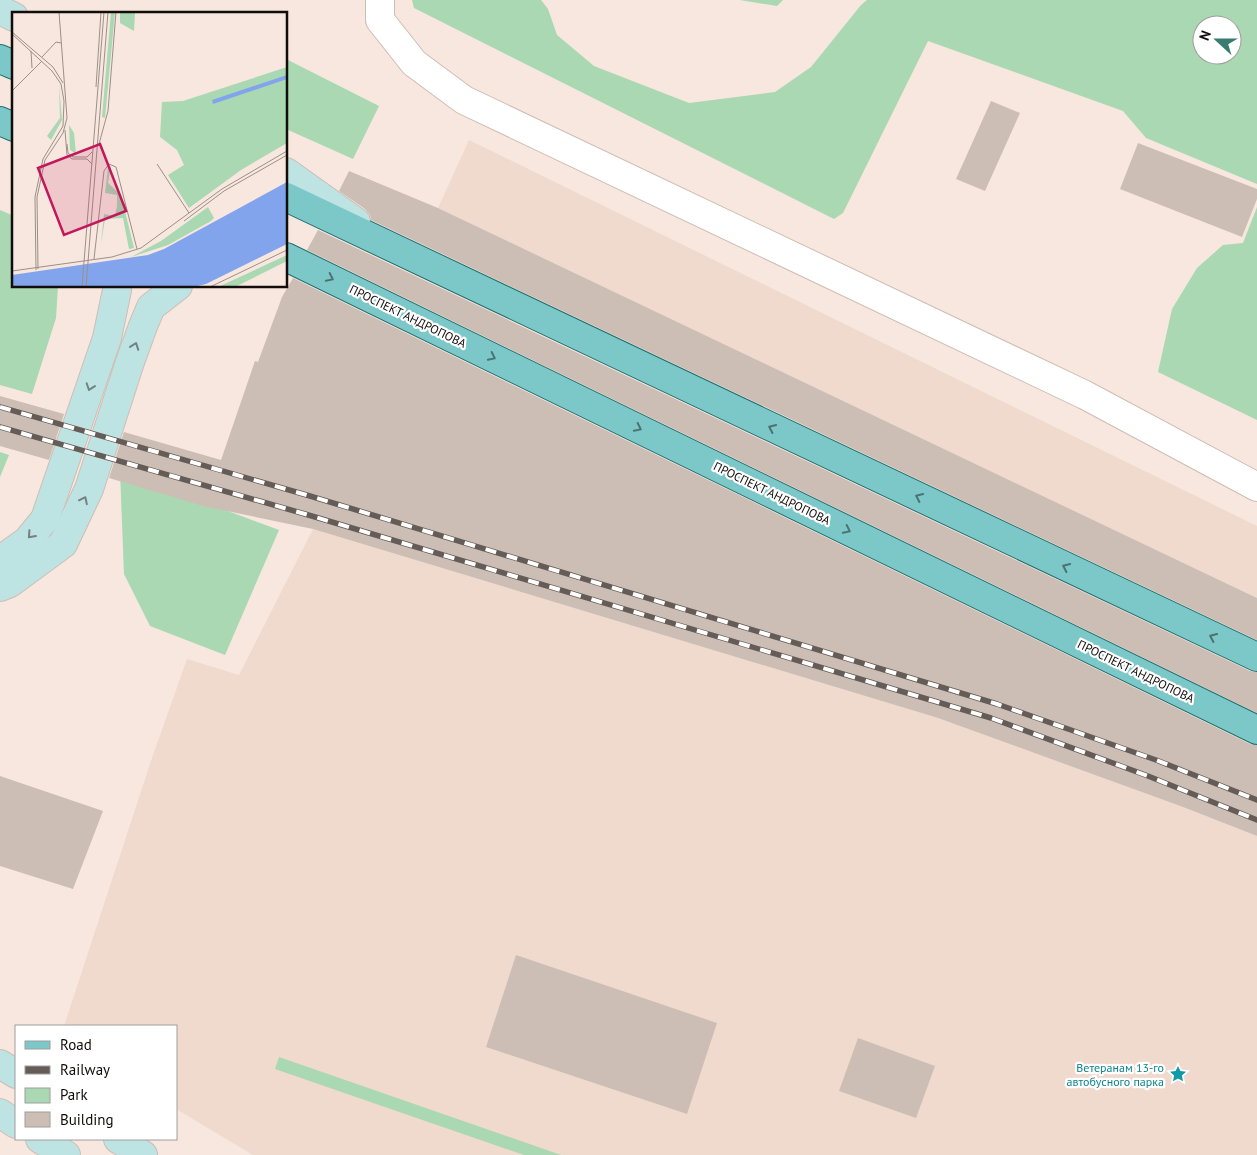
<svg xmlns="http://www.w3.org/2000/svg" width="1257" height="1155" viewBox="0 0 1257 1155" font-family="'PT Sans',sans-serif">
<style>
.built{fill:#f0dacd}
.green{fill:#a9d8b2;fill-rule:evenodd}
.building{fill:#cdbeb5}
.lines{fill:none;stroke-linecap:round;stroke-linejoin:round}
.street-casing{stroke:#cdbeb5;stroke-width:30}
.secondary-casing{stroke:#cdbeb5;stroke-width:30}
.primary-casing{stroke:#1e6e6d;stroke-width:30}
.street{stroke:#fff;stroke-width:28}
.secondary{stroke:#bee3e3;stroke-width:28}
.primary{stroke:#7cc7c8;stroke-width:28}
.rail-casing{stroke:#655c57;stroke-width:5.5}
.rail{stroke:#fff;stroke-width:4;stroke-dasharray:11;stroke-linecap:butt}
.oneway{stroke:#4c7372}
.oneway2{stroke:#718381}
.labels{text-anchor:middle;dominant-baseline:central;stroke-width:4.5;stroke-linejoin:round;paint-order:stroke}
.street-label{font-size:12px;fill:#120d0a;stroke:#fff}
.culture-label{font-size:12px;fill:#0d838f;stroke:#fff;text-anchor:end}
.inset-river{fill:none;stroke:#81a4ec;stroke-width:2.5}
.inset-road{fill:none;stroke:#9b9089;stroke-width:1}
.view{fill:#c2185b;fill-opacity:0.15;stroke:#c2185b;stroke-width:2.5}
.inset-edge{fill:none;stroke:#120d0a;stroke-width:2.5}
</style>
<rect width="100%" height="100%" fill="#f7e7de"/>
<g class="built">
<path d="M469,140l788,386v72l-819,-390z"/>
<path d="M313,529l625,189 245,89 74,29v319h-1004l-77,-46v-83h-112l88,-268 35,-99 52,16z"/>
</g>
<g class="green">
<path d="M412,0h129l7,9 9,26 37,31 95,37 86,-11 36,-25 50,-62 6,-5h390v184l-111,-46 -23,-27 -195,-70 -85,172 -9,6 -420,-211zM1202,25h30v30h-30z"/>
<path d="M740,0h43l-6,6z"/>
<path d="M286,59l93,47 -26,53 -67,-30z"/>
<path d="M1257,207v213l-99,-48 14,-63 25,-41 26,-23 20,-2z"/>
<path d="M0,210l14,6v70h44l-2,32 -24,76 -32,-9z"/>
<path d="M0,452l9,3 -9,22z"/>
<path d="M120,471l159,59 -54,125 -75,-29 -26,-52z"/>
<path d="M279,1057l282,98h-37l-249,-86z"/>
</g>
<g class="building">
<path d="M991,101l29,12 -35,78 -29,-12z"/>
<path d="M1138,143l119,46v10l-15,38 -122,-48z"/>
<path d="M349,171l89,37 819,390v42l-886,-420 -1,-5 -5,-6 -26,-18z"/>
<path d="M318,230l932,441 7,1v41l-950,-463z"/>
<path d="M293,278l957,466 7,1v91l-74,-29 -245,-89 -625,-189 -110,-23 -94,-28 15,-46 97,28 34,-99 3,1 24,-65z"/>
<path d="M0,396l64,18 -15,46 -49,-14z"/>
<path d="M0,776l103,35 -30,78 -73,-23z"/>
<path d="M516,955l201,68 -30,91 -201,-67z"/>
<path d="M858,1038l77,28 -19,52 -77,-27z"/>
</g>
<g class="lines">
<g class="street-casing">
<path id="street" d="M380,0v20l34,43 50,37 621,295 172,92"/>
</g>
<g class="secondary-casing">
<g id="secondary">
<path d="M0,10l14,7"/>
<path d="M286,172l70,50"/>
<path d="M0,560l27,-19 18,-22 62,-181 10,-48v-4"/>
<path d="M0,587l10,-4 53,-39 26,-55 41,-127 13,-36 8,-19 27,-21"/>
<path d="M0,1064l16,10"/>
<path d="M0,1113l16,11"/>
<path d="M40,1139l26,16"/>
<path d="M118,1139l25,16"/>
</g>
</g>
<g class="primary-casing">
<g id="primary">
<path d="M0,59l14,6"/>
<path d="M0,121l14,6"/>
<path d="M286,197l971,460"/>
<path d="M286,257l971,473"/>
</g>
</g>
<use href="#street" class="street"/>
<use href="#secondary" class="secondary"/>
<use href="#primary" class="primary"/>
<g class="rail-casing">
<g id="rail">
<path d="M0,407l310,89 687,208 159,56 101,40"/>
<path d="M0,427l305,87 686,204 157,58 109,44"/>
</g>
</g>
<use href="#rail" class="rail"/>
</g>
<defs><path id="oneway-chevron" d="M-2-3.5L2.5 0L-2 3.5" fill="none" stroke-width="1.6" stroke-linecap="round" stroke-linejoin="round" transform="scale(1.25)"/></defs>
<g class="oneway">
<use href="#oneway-chevron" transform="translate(330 278) rotate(26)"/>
<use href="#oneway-chevron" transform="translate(492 357) rotate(26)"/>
<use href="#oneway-chevron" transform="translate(638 428) rotate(26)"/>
<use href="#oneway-chevron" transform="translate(772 428) rotate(-155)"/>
<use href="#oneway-chevron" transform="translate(919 497) rotate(-155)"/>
<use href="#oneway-chevron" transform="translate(847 530) rotate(26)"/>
<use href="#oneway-chevron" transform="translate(1066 567) rotate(-155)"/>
<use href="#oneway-chevron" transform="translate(1213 637) rotate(-155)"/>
</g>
<g class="oneway2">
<use href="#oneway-chevron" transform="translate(135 346) rotate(-70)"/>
<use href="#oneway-chevron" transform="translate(90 387) rotate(109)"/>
<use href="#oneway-chevron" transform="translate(84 500) rotate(-64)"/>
<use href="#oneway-chevron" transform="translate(31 535) rotate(132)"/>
</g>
<defs>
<g id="sight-bare" transform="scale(1.35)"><path d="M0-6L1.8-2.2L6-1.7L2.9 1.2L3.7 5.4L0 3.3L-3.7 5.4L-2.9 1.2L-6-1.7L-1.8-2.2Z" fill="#0f9aa8" stroke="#fff" stroke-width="2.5" paint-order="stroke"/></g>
</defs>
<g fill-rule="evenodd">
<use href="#sight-bare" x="1178" y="1074"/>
</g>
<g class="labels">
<g class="street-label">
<text transform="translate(408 316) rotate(26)">ПРОСПЕКТ АНДРОПОВА</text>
<text transform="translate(772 493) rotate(26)">ПРОСПЕКТ АНДРОПОВА</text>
<text transform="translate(1136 671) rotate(26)">ПРОСПЕКТ АНДРОПОВА</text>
</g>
<g class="culture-label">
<text x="1164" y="1067">Ветеранам 13-го<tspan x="1164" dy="14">автобусного парка</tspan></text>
</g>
</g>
<g transform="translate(12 12)">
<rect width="275" height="275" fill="#f7e7de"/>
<path d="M99,0h4l-10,106 -3,-1zM108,0h15l-1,19 -14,-8zM275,55v76l-46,27 -52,38 -21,-33 16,-10 -7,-15 -17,-13 2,-35 21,-1zM47,73l3,35 -11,20 -4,-4 13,-18zM57,113l5,8 2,21 -6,-4zM99,154l-3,17 13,12 13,53 -5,1 -6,-31 -18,1 -4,25 3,-30 11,2 2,-10v-11l-12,-2 3,-26zM196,195l6,11 -3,3 -43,24 -37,12 30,-16zM275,243v6l-52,26h-17z" fill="#a9d8b2"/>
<path d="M275,63v4l-74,25 -1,-4zM275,170v62l-81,40 -13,3h-181v-12l136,-20 16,-6z" fill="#81a4ec"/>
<path class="inset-river" d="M74,272l72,-13 44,6 -4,-9 10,-10 43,-25 36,-41"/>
<path class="inset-road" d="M0,20l41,35 10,16M0,22l40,37 9,13 3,17 -1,25 -20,33 -8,38 1,73M19,39l1,17M30,45l14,-15 5,1M84,75l5,-75M0,79l30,-30M53,118l2,25 5,4h15l5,5M55,132l1,9 5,4h14l5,-5M87,132l9,-33 8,-99M145,152l32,49M172,209l40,-30 63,-36M82,247l10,-88 5,-7 7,3 21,82M26,257l-1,-72 8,-37 18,-27 4,-15 -8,-106M0,259l100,-14 29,-9 81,-59 65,-38M70,275l22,-275M74,275l22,-275M198,275l77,-37"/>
<path class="view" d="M88,132l26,67 -62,24 -26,-67z"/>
<rect width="275" height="275" class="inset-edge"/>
</g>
<rect x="15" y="1025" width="162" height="115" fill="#ffffff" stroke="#a09e9d"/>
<rect x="25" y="1041" width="25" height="8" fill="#7cc7c8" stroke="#a09e9d"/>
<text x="60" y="1050" font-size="15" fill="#120d0a">Road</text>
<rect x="25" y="1066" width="25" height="8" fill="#655c57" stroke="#a09e9d"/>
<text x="60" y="1075" font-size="15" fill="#120d0a">Railway</text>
<rect x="25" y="1088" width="25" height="15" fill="#a9d8b2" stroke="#a09e9d"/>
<text x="60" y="1100" font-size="15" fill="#120d0a">Park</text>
<rect x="25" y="1112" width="25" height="15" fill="#cdbeb5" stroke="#a09e9d"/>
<text x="60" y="1125" font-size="15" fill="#120d0a">Building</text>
<g transform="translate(1217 40) rotate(291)"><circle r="24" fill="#ffffff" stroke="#a09e9d"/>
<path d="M0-4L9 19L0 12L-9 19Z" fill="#397d70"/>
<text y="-8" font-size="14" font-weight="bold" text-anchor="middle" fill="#120d0a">N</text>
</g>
</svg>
